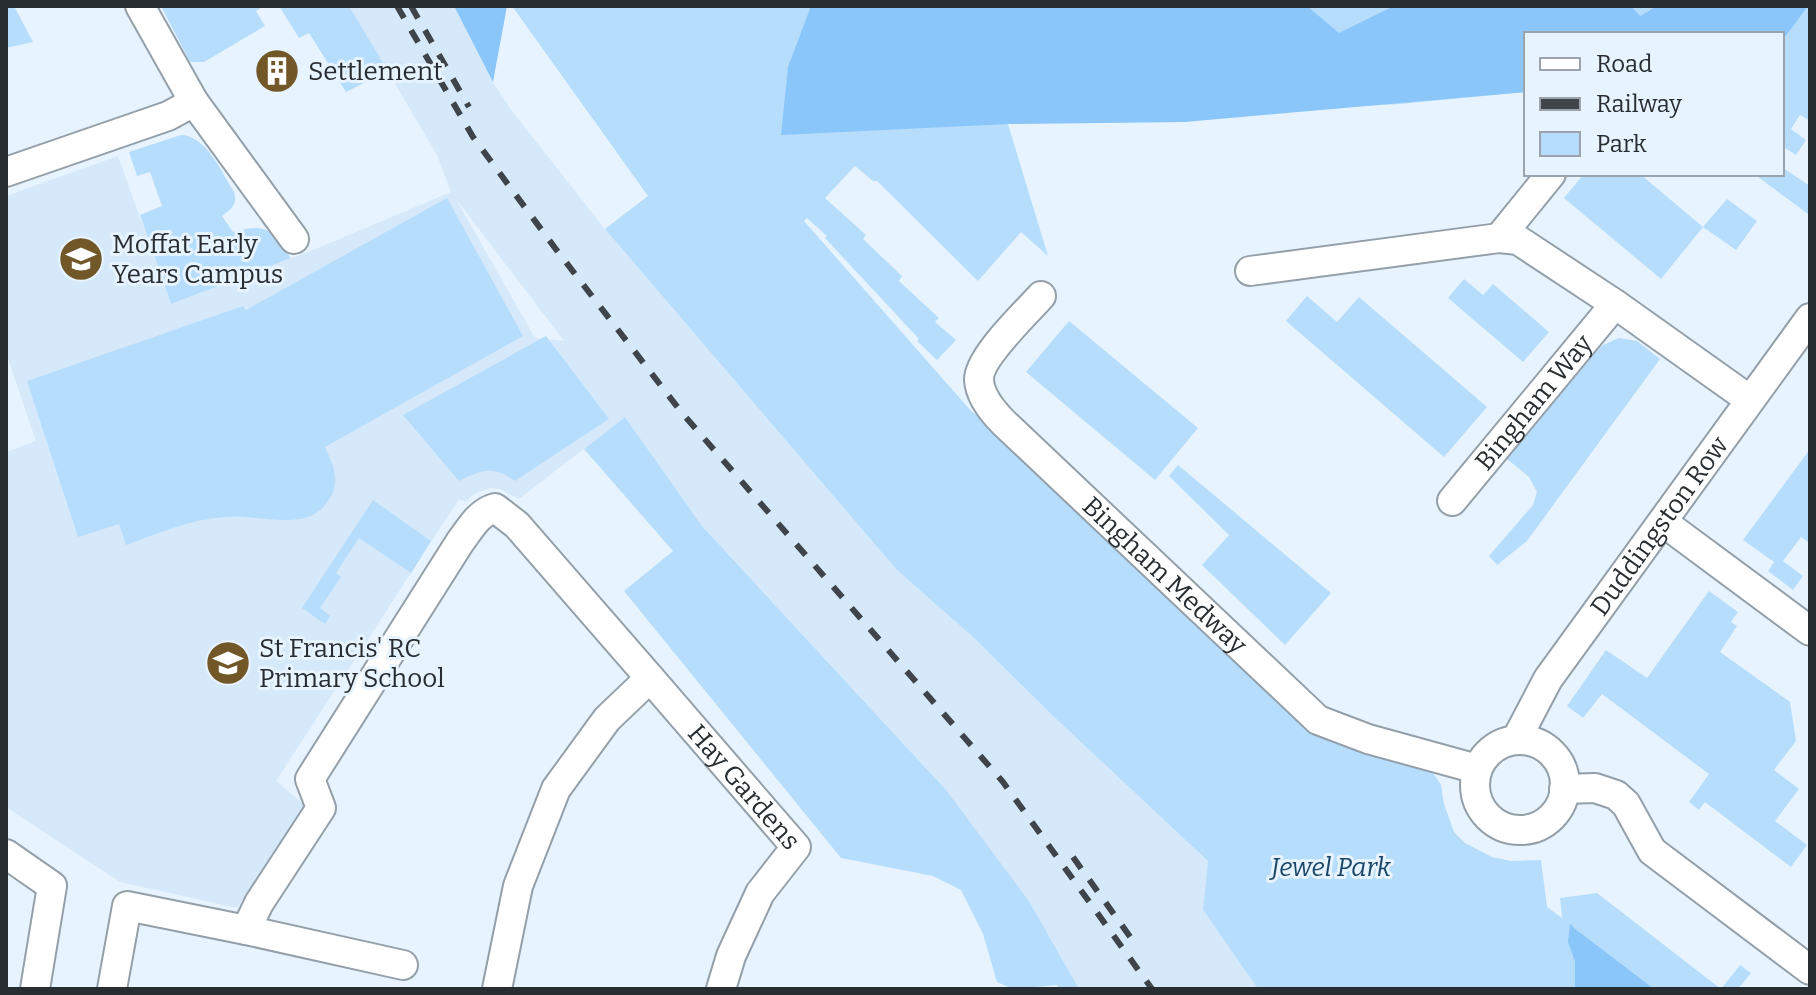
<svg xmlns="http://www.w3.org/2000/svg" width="1816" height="995" viewBox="0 0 1816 995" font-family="Bitter,serif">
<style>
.built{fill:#d6e9fa;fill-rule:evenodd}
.green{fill:#b7ddfd}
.forest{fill:#8ac6f9}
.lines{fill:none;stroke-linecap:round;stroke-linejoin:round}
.minor-casing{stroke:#939fa9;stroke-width:32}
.minor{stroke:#fff;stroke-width:28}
.rail{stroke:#3e4449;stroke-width:6;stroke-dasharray:14 14;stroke-linecap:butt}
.labels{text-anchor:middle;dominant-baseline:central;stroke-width:6;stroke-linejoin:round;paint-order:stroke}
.poi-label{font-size:26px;fill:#282d31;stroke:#e7f4ff;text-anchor:start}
.street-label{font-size:26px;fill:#282d31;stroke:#e7f4ff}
.park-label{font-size:26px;font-style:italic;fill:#1a4668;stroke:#e7f4ff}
</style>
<rect width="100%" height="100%" fill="#e7f4ff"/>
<path class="built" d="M349,6h105l39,76 19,29 93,118 291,340 78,69 77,76 158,147 -6,49 55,79h-179l-50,-88 -82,-110 -245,-265 -77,-109 -106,82 -19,-10 -10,-1 -16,6 -8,8 -7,-3 -183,282 29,24 -68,103 -117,-26 -114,-75v-355l30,-11 -30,-88v-157l112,-40 53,148 147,-56 133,-56 -14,-37zM456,199l108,142 -29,-3z"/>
<g class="green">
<path d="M6,6h8l19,36 -27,6z"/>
<path d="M161,6h103l-8,5 9,15 -61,36h-14z"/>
<path d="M279,6h70l39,65 -42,21 -37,-59 -10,5z"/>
<path d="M512,6h1298v115l-10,-6 -9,14 15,11 -10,15 -14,-9v-112h-256v58l-126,12 -392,20 40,132 -27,-24 -43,49 -101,-100h-4l-18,-15 -30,32 41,37 -3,4 39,37 -3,5 40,37 -4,4 21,18 -19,20 -20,-19 2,-2 -94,-101 2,-2 -20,-18 -3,3 168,191 12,7 335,317 110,31 12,18 3,19 10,28 11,11 27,14 19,4 30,-1 6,47 15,11 -2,-20 37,-5 124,96 19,-24 11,8 -13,16h-480l-55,-79 5,-49 -157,-147 -77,-76 -78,-69 -291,-340 43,-33z"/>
<path d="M181,135c25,0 41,38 53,57 4,13 -3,17 -12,24l11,16c34,-10 39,-2 58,26l-120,46 -31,-89 22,-9 -12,-34 -13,4 -8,-24z"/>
<path d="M1782,167l28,19 -2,28 -54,-40h28z"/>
<path d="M1584,174h56l63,53 24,-28 30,22 -21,29 -33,-23 -42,52 -97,-81z"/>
<path d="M447,198l76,138 -198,111c4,9 9,18 10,29 3,19 -15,41 -35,43 -24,4 -49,-4 -74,-2 -35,2 -67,16 -100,28l-7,-21 -41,13 -51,-156 216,-75 3,4z"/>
<path d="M1464,279l19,16 10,-11 56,48 -26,30 -75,-64z"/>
<path d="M1307,296l30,26 22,-25 128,110 -43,50 -158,-136z"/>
<path d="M1069,321l129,107 -43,52 -129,-108z"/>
<path d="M546,336l63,83 -94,62c-22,-15 -32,-12 -56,0l-56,-66z"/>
<path d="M1619,338l18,3 23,18 -133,182 -30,24 -8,-9 44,-51 4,-13 -8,-15 -22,-18 89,-107 7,-7z"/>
<path d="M625,417l77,109 245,265 82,110 50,88h-19l-3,-4 -44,4 -16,-7 -14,-48 -22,-44 -28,-14 -92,-18 -217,-267 49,-40 -89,-102z"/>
<path d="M1810,449v94l-9,-6 -18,24 20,15 -10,14 -25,-19 6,-9 -31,-22z"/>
<path d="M1178,465l153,128 -46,52 -83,-80 27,-30 -60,-59z"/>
<path d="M373,500l58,41 -20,32 -52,-35 -23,35 5,4 -21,31 10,8 -5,8 -23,-16z"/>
<path d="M1709,591l29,21 -7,10 6,4 -17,26 70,50 6,39 -22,29 25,19 -24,32 32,24 -16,22 -86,-65 -6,8 -10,-8 20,-28 -107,-80 -19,24 -16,-12 39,-56 41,28z"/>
</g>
<g class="forest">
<path d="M454,6h53l-14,76z"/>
<path d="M811,6h496l32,27 55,-27h237l9,10 17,-10h151l-26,35v-7h-256v58l-341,30 -177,2 -227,11 7,-68z"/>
<path d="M1570,924l4,4 80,61h-79v-28l-7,-19z"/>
</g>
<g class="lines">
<g class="minor-casing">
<g id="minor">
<path d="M140,6l54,96 100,137"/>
<path d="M6,172l162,-56 26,-14"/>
<path d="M1499,238l52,-64"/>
<path d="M1250,271l249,-33 19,2 97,64 135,96"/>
<path id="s1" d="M1041,296c-15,17 -63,62 -62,84 1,16 14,32 25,43l314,297 50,19 109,30"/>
<path id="s2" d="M1452,501l163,-197"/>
<path d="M1663,522l147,109"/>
<path id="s3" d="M650,678l146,169 -36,46 -29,63 -10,33"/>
<path id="s4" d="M1516,740l32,-61 262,-361"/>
<circle cx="1520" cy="785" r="45"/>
<path d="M1564,789l31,-1 21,7 10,9 26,47 158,119"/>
<path d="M6,854l46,32 -17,103"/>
<path d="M246,930l13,-27 62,-95 -11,-29 150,-237c10,-13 18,-29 35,-34l22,17 133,153 -43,41 -51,70 -38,97 -21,103"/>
<path d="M112,989l15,-83 119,24 157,35"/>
</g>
</g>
<use href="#minor" class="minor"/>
<g class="rail">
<path d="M397,6l76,131 82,111 127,165 321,369 149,207"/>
<path d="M411,6l58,101"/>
<path d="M1073,857l58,81"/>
</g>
</g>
<defs>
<g id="building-disc" transform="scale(2.3)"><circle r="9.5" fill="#725729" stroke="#e7f4ff"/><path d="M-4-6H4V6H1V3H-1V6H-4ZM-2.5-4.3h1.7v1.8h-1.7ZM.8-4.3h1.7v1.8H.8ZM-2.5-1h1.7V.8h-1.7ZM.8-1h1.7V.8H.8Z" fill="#fff"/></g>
<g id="school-disc" transform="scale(2.3)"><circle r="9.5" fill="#725729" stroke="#e7f4ff"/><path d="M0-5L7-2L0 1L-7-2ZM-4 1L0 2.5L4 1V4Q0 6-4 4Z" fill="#fff"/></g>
</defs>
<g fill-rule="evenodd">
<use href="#building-disc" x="277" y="71"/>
<use href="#school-disc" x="81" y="259"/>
<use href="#school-disc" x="228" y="663"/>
</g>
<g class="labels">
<g class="poi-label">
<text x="308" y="71">Settlement</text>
<text x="112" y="244">Moffat Early<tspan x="112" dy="30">Years Campus</tspan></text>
<text x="259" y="648">St Francis' RC<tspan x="259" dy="30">Primary School</tspan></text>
</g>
<g class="street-label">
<text stroke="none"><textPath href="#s2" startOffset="128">Bingham Way</textPath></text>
<text stroke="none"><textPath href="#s4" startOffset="258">Duddingston Row</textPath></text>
<text stroke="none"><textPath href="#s1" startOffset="378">Bingham Medway</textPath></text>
<text stroke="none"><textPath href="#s3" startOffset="144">Hay Gardens</textPath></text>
</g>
<g class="park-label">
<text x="1331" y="867">Jewel Park</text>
</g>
</g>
<rect width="1816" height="995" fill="none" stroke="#282d31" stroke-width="16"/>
<rect x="1524" y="32" width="260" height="144" fill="#e7f4ff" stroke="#9ba4ad" stroke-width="2"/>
<rect x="1540" y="58" width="40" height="12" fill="#ffffff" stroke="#9ba4ad" stroke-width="2"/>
<text x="1596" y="72" font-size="24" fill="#282d31">Road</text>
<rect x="1540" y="98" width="40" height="12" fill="#3e4449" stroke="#9ba4ad" stroke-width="2"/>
<text x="1596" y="112" font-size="24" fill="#282d31">Railway</text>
<rect x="1540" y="132" width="40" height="24" fill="#b7ddfd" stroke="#9ba4ad" stroke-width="2"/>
<text x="1596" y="152" font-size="24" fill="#282d31">Park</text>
</svg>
